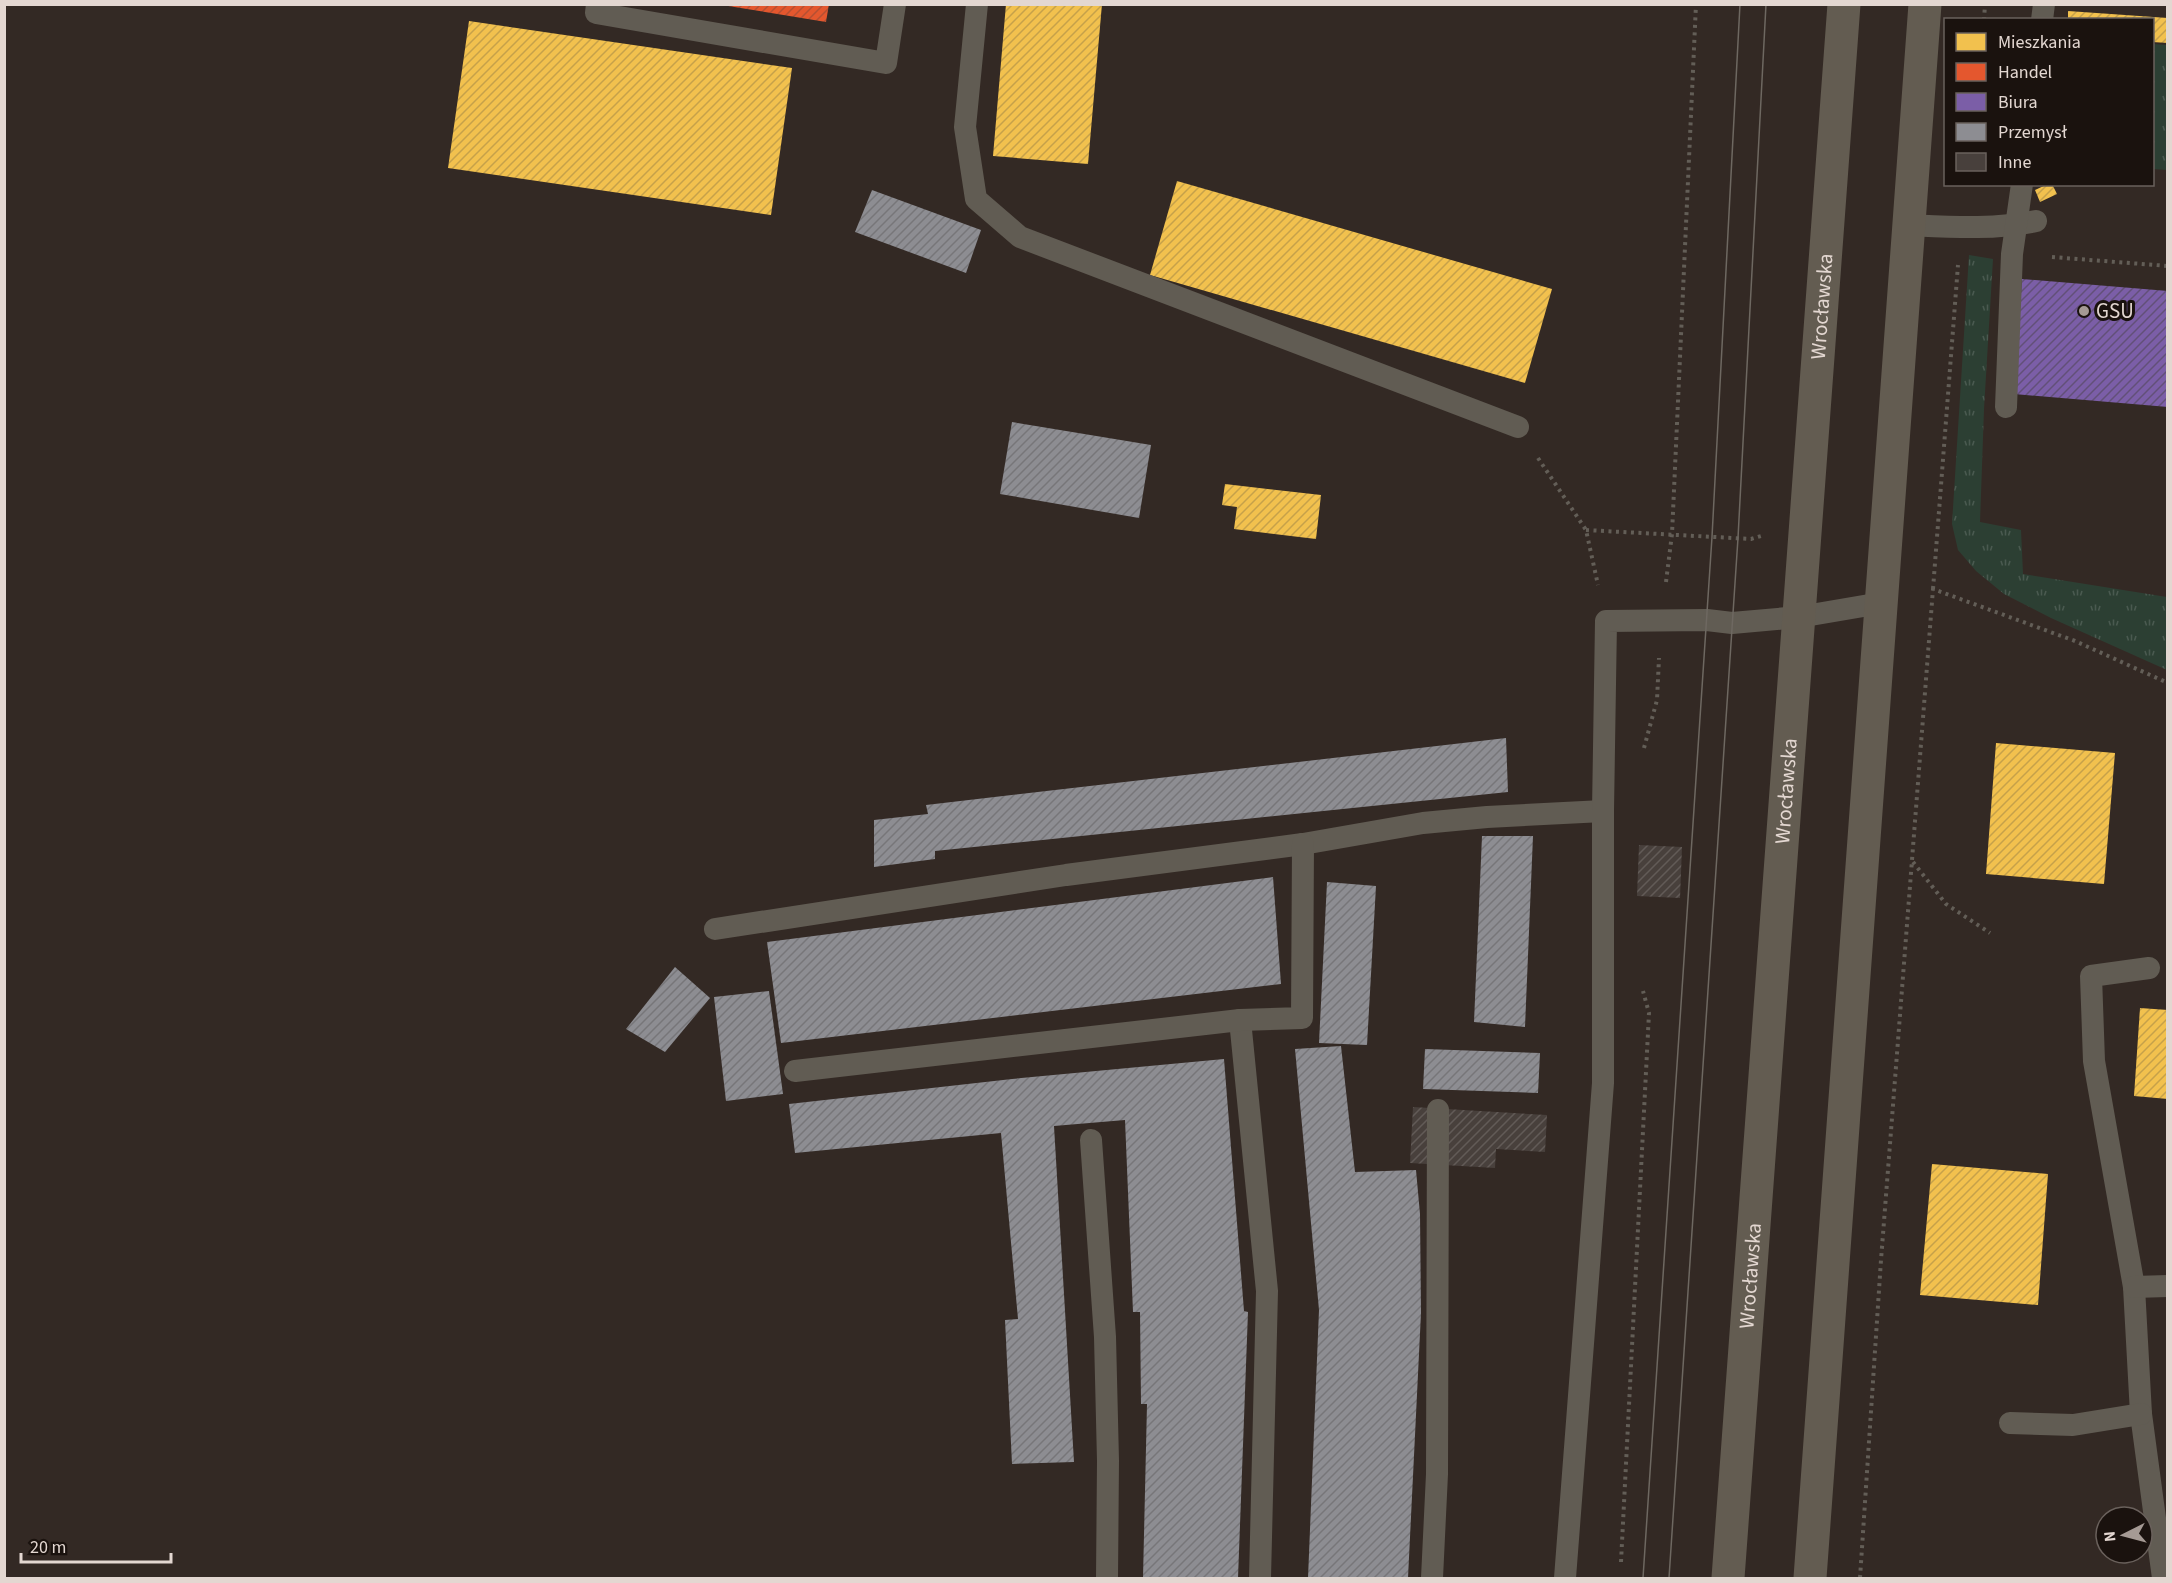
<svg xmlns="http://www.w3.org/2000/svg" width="2172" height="1583" viewBox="0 0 2172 1583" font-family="'Source Sans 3',sans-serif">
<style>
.grass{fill:url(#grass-tufts)}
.homes{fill:url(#homes-hatch)}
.shops{fill:url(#shops-hatch)}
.offices{fill:url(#offices-hatch)}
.industry{fill:url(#industry-hatch)}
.building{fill:url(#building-hatch)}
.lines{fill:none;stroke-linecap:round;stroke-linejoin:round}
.path{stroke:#635e57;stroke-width:4;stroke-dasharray:3 4.5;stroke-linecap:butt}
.lane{stroke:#615c53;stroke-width:22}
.secondary{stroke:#635c51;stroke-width:33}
.tram{stroke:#6e6861;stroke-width:1.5}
.poi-dot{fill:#a59a94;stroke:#1a120e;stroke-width:2}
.labels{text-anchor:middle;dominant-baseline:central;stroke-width:6;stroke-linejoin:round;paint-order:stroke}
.street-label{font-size:21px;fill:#e3d7d1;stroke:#1a120e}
.poi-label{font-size:21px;fill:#e3d7d1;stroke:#1a120e;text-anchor:start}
</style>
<defs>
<pattern id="grass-tufts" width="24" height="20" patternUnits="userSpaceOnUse" patternTransform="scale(1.5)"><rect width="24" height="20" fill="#2c3f33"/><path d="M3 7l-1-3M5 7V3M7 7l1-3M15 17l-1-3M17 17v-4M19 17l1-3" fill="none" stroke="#4a5a50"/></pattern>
<pattern id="homes-hatch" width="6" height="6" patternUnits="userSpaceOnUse" patternTransform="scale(1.5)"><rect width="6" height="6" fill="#f2c14e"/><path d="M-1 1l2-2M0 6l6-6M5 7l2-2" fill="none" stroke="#c6a14a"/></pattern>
<pattern id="shops-hatch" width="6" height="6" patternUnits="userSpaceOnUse" patternTransform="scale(1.5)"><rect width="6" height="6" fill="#e4572e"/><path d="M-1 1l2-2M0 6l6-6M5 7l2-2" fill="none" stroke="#b45033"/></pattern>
<pattern id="offices-hatch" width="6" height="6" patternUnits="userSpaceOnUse" patternTransform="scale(1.5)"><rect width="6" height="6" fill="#7b5ea7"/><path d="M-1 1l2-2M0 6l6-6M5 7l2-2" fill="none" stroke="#625078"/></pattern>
<pattern id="industry-hatch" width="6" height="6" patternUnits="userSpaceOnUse" patternTransform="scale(1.5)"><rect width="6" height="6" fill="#8d8d92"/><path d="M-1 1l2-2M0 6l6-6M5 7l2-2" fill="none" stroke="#777679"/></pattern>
<pattern id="building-hatch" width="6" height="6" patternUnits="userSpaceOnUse" patternTransform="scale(1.5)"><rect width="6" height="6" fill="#48403c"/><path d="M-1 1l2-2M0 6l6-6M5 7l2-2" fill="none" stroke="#625b57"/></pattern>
</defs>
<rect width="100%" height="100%" fill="#332924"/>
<g class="grass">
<path d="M2153,44l14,1v125l-14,-1z"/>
<path d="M1969,255l24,4 -9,150 -4,113 41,8 2,44 144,23v73l-116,-52 -47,-24 -28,-23 -18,-21 -6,-26z"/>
</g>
<g class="homes">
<path d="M1006,4h96l-14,160 -95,-8z"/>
<path d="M2068,11l100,7v25l-16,-1v-22h-84z"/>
<path d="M469,21l323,47 -21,147 -323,-47z"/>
<path d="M1177,181l375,108 -27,94 -375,-108z"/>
<path d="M2048,184h4l5,10 -17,8 -5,-12z"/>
<path d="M1225,484l96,11 -5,44 -82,-10 3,-22 -15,-2z"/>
<path d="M1996,743l119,10 -11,131 -118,-10z"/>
<path d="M2140,1008l28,2v89l-34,-3z"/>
<path d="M1932,1164l116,10 -10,131 -118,-10z"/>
</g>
<path class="shops" d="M716,4h113l-3,18z"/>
<path class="offices" d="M2022,279l146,12v116l-154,-13z"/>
<g class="industry">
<path d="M872,190l109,40 -15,43 -111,-41z"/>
<path d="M1012,422l139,23 -12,73 -139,-24z"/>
<path d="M1506,738l2,54 -573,59v8l-61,8v-47l54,-6 -2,-9z"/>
<path d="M1482,836h51l-8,191 -51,-5z"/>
<path d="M1273,877l8,107 -500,59 -14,-101z"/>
<path d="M1327,882l49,4 -9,159 -48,-2z"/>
<path d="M675,967l35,31 -45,54 -39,-23z"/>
<path d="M769,991l14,103 -57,7 -12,-104z"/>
<path d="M1341,1046l14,126 61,-2 4,44 1,99 -13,265h-100l11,-268 -24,-261z"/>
<path d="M1425,1049l115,4 -2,40 -115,-4z"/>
<path d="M1224,1059l20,252 4,1 -10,266h-95l4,-174h-6l-1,-92h-7l-8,-192 -71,6 20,336 -62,2 -7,-144 13,-1 -17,-186 -206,20 -6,-49 223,-25z"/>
</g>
<g class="building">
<path d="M1639,845l43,2 -2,51 -43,-2z"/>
<path d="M1413,1107l134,8 -2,37 -49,-3 -1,19 -85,-5z"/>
</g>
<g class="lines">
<g class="path">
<path d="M1984,20l1,-16"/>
<path d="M2052,257l116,9"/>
<path d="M1538,458l48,72 12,55"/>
<path d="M1586,530l165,9 10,-3"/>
<path d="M1666,582l6,-48 24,-530"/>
<path d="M1933,589l25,-324"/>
<path d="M1644,748l13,-48 2,-42"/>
<path d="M1913,862l33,42 44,29"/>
<path d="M1621,1562l28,-549 -6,-22"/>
<path d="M1860,1578l21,-318 52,-671 142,52 93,42"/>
</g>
<g class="lane">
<path d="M597,4l-1,9 290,50 9,-59"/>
<path d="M977,4l-12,123 11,72 44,38 498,190"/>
<path d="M2042,20l2,-16"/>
<path d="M1908,225c43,2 86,5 128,-4"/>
<path d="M2006,407l6,-153 10,-70"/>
<path d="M715,929l351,-54 237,-31 120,-21 64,-6 116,-6"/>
<path d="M2149,968l-58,8 3,85 40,226 7,127 22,164"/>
<path d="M1240,1020l27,271 -7,287"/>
<path d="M795,1071l445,-51 62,-2 1,-174"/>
<path d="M1091,1140l14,197 3,124 -1,117"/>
<path d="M2134,1287l34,-1"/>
<path d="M2010,1423l63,2 68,-11"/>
<path d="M1432,1578l5,-104 1,-364"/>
<path d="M1565,1578l38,-495v-272l3,-190 101,-1 25,3 67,-6 82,-14"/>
</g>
<g class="secondary">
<path id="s1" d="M1728,1578l116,-1574"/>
<path d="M1810,1578l115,-1574"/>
</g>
<g class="tram">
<path d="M1643,1578l69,-1041 28,-533"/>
<path d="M1669,1578l69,-1040 28,-534"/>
</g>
</g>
<circle class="poi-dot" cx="2084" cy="311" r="6"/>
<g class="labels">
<g class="street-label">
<text stroke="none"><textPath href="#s1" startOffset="1275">Wrocławska</textPath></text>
<text stroke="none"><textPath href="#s1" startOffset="789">Wrocławska</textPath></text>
<text stroke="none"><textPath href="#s1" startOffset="303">Wrocławska</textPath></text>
</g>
<g class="poi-label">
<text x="2096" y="311">GSU</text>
</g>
</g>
<rect width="2172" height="1583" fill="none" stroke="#e3d7d1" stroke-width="12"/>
<rect x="1944" y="18" width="210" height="168" fill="#1a120e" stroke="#6a615c" stroke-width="1.5"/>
<rect x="1956" y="33" width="30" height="18" fill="#f2c14e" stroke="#6a615c" stroke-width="1.5"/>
<text x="1998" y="48" font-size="18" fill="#e3d7d1">Mieszkania</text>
<rect x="1956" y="63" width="30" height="18" fill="#e4572e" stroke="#6a615c" stroke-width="1.5"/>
<text x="1998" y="78" font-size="18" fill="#e3d7d1">Handel</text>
<rect x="1956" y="93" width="30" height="18" fill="#7b5ea7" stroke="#6a615c" stroke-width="1.5"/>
<text x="1998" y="108" font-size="18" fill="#e3d7d1">Biura</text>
<rect x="1956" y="123" width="30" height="18" fill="#8d8d92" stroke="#6a615c" stroke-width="1.5"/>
<text x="1998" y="138" font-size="18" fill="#e3d7d1">Przemysł</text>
<rect x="1956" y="153" width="30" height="18" fill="#48403c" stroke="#6a615c" stroke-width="1.5"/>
<text x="1998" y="168" font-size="18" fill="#e3d7d1">Inne</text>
<g transform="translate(2124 1535) rotate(264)"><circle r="28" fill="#1a120e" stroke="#6a615c" stroke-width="1.5"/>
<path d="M0-4.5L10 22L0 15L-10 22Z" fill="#a59a94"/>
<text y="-9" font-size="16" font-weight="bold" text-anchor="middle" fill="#e3d7d1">N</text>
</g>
<path d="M21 1553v9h150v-9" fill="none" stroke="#e3d7d1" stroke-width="3"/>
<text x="30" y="1553" font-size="18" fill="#e3d7d1" stroke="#1a120e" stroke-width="4.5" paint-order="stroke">20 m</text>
</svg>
